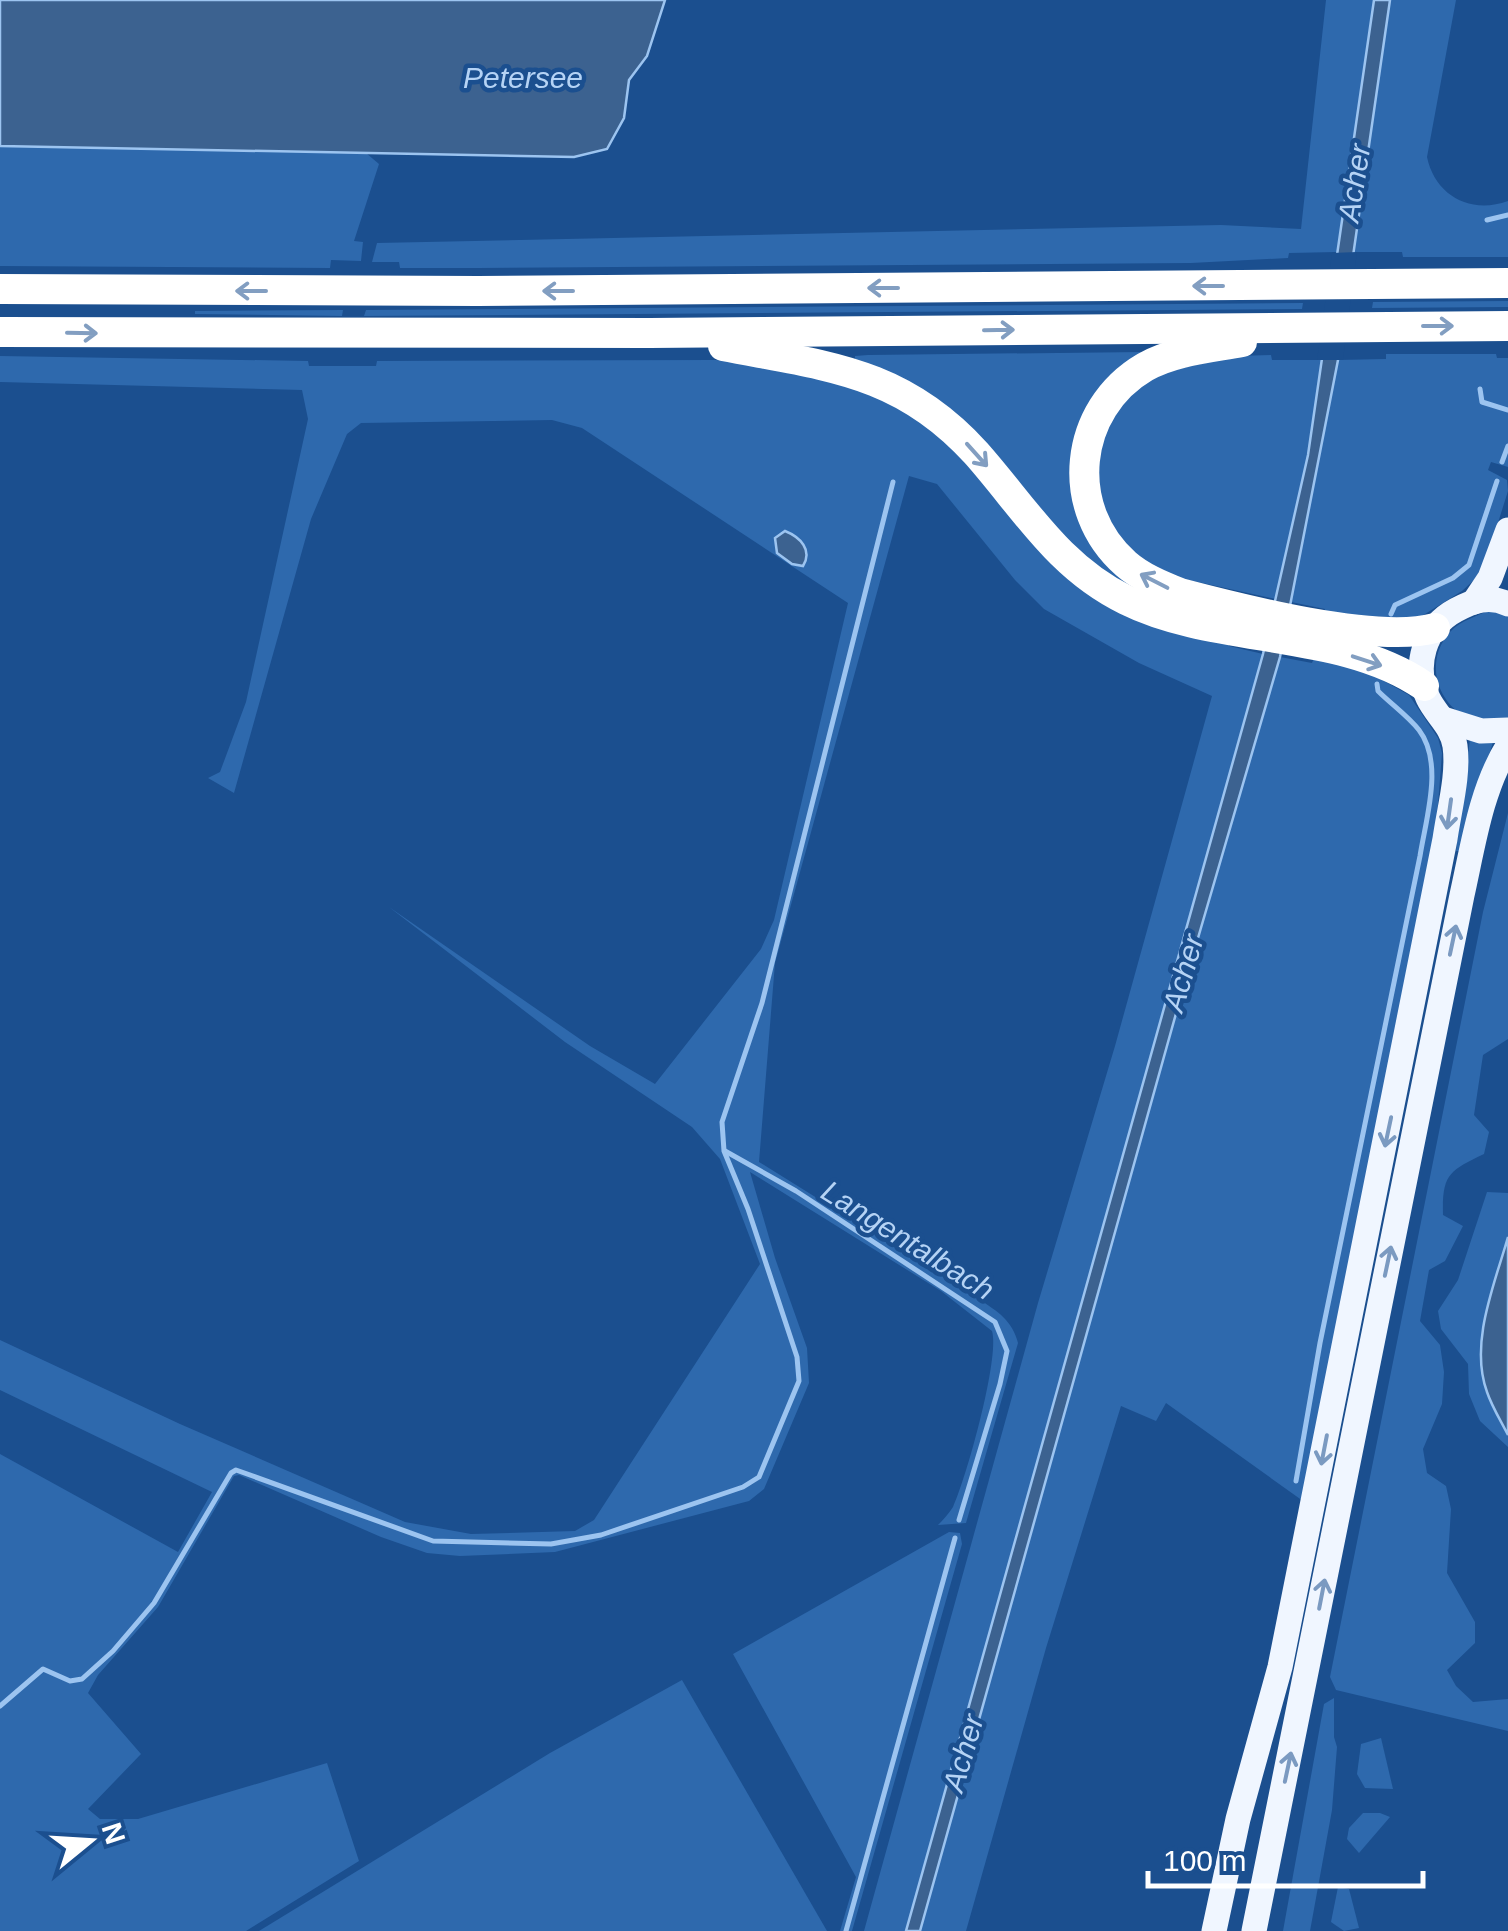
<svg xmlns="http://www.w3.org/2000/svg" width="1508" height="1931" viewBox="0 0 1508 1931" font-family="Arial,sans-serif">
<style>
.green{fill:#2e69ad}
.water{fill:#3c6290;stroke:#9cc4f0;stroke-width:2.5}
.pier{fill:#1b4f8f}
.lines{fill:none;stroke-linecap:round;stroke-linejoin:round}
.stream{stroke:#9cc4f0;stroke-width:5}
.primary{stroke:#f0f6ff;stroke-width:25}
.highway{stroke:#fff;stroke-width:30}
.oneway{stroke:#829ec1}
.oneway2{stroke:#7b9ac1}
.labels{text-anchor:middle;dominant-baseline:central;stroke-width:9;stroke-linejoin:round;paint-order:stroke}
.water-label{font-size:30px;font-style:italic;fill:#b5d3f5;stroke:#1b4f8f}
</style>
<rect width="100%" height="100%" fill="#1b4f8f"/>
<g class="green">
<path d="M1326,0h48l-37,252 -48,1 -1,5 -97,5 -713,5h-78l-1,-6h-27l5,-19 844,-18 80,4z"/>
<path d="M1390,0h66l-29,157c8,38 43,58 81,44v56h-105l-1,-5h-50z"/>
<path d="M0,146l366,7 13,11 -25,77 9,1 -2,19 -30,-1 -1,8 -330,-2z"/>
<path d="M1508,301v6l-136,1 1,-6z"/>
<path d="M1303,303l-1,6 -938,7 2,-6z"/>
<path d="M343,310l-1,6 -147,-2v-3z"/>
<path d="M1143,352l-67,108 56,118 -8,10 -269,-225v-7l13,-1z"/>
<path d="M1386,354h110l1,4h11v109l-17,-5 -3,8 19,10 1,11 -23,73 -11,16 -12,11 -45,28 -93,-6 1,-4 -34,-7 47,-242 48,-1z"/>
<path d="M1271,355l1,5h50l-14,95 -32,144 -124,-27 -52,-55 -2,-85 45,-55 94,-21z"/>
<path d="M0,356l308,5 1,5h67l1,-5 339,-1 101,10 102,42 122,135 188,94v5l34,8 -357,1277h-42l174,-628 77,-257 97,-350 -73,-33 -95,-54 -29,-29 -78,-96 -28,-8 -134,487 -16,199 220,137c19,13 33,21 39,44l-52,180 -28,2c5,-5 11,-12 15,-18 13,-28 47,-149 39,-176l-51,-40 -191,-119 25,86 32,90 2,35 -45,106 -15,12 -194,51 -95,4 -33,-3 -46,-16 -142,-62 -5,1 -76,131 -60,68 -10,18 53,61 -53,55 12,10h38l189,-56 32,98 -113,70h-246v-477l178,98 34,-60 -212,-102v-50l180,84 225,98 66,12 104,-3 19,-11 166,-256 -40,-105 -28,-32 -127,-85 -176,-135 201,139 65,38 106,-135 13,-29 74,-317 -266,-175 -30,-8 -191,3 -14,11 -36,85 -77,274 -26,-15 12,-6 26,-70 62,-283 -6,-29 -302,-8z"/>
<path d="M1492,609l16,4v107c-7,1 -17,4 -24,3 -43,-7 -64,-58 -34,-91 11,-12 28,-16 42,-23z"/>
<path d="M1280,657l32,6 2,-5 52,13 43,24 29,43 4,15 -6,77 -133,671 -137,-98 -10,18 -35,-15 -75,242 -80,283h-46l257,-921z"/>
<path d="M1470,739l23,3 -33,109h-4z"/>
<path d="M1508,813v226l-25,16 -9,60 15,17 -5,22c-35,17 -42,20 -41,61l20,11 -18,35 -16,9 -9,51 20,24 4,27 -2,32 -19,45 4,24 19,13 5,23 -4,64 28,49v21l-28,27 9,16 17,16 35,-3v32l-172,-41 -6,-13 153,-765z"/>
<path d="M1487,1192l21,1v44l-23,78v75l23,45v12l-28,-26 -11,-27 -1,-30 -27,-35 -3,-18 20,-31z"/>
<path d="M949,1532l11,1 2,11 -110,387h-12l16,-54 -123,-223z"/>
<path d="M682,1680l145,251h-568l291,-178z"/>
<path d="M1334,1698v39l3,10 -5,63 -22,121h-27l41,-227z"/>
<path d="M1381,1738l12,51 -28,-1 -8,-14 4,-30z"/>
<path d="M1363,1813h17l10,4 -31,36 -12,-14 2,-11z"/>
<path d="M1338,1887l11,2 10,39 -15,3 -13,-9z"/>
</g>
<g class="water">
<path d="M0,0h665l-18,56 -18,24 -5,38 -17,31 -33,8 -574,-11z"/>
<path d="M1374,0h16l-52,360 -58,297 -103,353 -257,921h-14l357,-1277 45,-199z"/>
<path d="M785,531c15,6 28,19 18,35l-11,-2 -15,-11 -2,-15z"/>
<path d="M1508,1237v198c-7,-14 -16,-28 -21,-43 -18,-49 8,-109 21,-155z"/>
</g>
<path class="pier" d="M1357,252l-14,108h-26l15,-107z"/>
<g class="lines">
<g class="stream">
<path d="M1487,220l21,-5"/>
<path d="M1480,389l2,13 26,8"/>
<path d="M1502,462l6,-16"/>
<path d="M1391,614l4,-9 58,-27 16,-13 28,-84"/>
<path d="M725,1151l71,40 199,131 12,29 -7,33 -41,136"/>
<path d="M1296,1481l24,-138 100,-487c6,-38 24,-93 -1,-126 -11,-14 -28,-26 -41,-39l-1,-7"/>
<path d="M0,1706l43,-37 27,12 12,-2 31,-28 41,-48 77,-130 5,-3 197,71 118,3 50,-9 142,-48 16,-10 40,-96 -2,-24 -49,-148 -24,-58 -2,-29 40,-119 131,-521"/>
<path d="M846,1931l109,-393"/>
</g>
<g class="primary">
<path d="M1474,602l16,-24 18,-48"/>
<path d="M1443,719l38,12 27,-1"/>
<path d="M1214,1931l24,-112 42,-152 165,-828c4,-29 14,-64 10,-93 -3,-20 -19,-31 -27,-48 -15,-32 -4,-71 28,-88 17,-9 33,-15 52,-6"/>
<path d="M1254,1931l208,-1036c11,-49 19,-106 46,-149"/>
</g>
<g class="highway">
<path d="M0,289l478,2 1030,-8"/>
<path d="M0,332l650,1 858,-7"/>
<path d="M1242,342c-32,6 -69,9 -97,25 -72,42 -82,142 -19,197 15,13 34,21 54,29 61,16 196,51 255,35"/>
<path d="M723,346c102,20 178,24 253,107 48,54 82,114 150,147 90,45 214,28 298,86"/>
</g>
</g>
<defs><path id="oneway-shaft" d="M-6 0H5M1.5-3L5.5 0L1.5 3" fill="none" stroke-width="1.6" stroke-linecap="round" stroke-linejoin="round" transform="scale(2.5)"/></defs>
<g class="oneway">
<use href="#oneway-shaft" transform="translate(1208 286) rotate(180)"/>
<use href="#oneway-shaft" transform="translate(883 288) rotate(180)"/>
<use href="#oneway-shaft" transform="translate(251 291) rotate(-180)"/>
<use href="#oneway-shaft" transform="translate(558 291) rotate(180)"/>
<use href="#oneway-shaft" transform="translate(1438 326)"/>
<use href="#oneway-shaft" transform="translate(999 330) rotate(-1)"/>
<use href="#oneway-shaft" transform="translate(82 333) rotate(1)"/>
<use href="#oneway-shaft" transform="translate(977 455) rotate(48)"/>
<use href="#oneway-shaft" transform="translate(1154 581) rotate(-153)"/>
<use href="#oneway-shaft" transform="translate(1367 661) rotate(18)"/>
</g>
<g class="oneway2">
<use href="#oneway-shaft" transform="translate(1449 814) rotate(98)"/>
<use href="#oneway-shaft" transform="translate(1453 940) rotate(-78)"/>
<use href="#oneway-shaft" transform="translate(1388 1132) rotate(102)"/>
<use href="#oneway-shaft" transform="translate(1388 1261) rotate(-78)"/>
<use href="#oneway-shaft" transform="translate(1324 1450) rotate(101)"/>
<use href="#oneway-shaft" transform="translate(1322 1594) rotate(-79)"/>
<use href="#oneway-shaft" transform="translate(1288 1767) rotate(-78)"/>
</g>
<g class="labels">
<g class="water-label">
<text x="523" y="77">Petersee</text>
<text transform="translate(1354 183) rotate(-81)">Acher</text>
<text transform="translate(1183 973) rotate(-74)">Acher</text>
<text transform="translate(908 1240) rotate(32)">Langentalbach</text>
<text transform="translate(963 1753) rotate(-74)">Acher</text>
</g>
</g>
<g transform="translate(90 1841) rotate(72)" stroke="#1b4f8f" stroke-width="8" paint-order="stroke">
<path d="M0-8L18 38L0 25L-18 38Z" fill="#ffffff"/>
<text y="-15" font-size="28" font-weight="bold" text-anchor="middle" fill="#ffffff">N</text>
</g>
<path d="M1148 1871v15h275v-15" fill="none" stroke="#ffffff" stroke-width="5"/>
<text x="1163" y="1871" font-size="30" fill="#ffffff" stroke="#1b4f8f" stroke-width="8" paint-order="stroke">100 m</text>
</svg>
